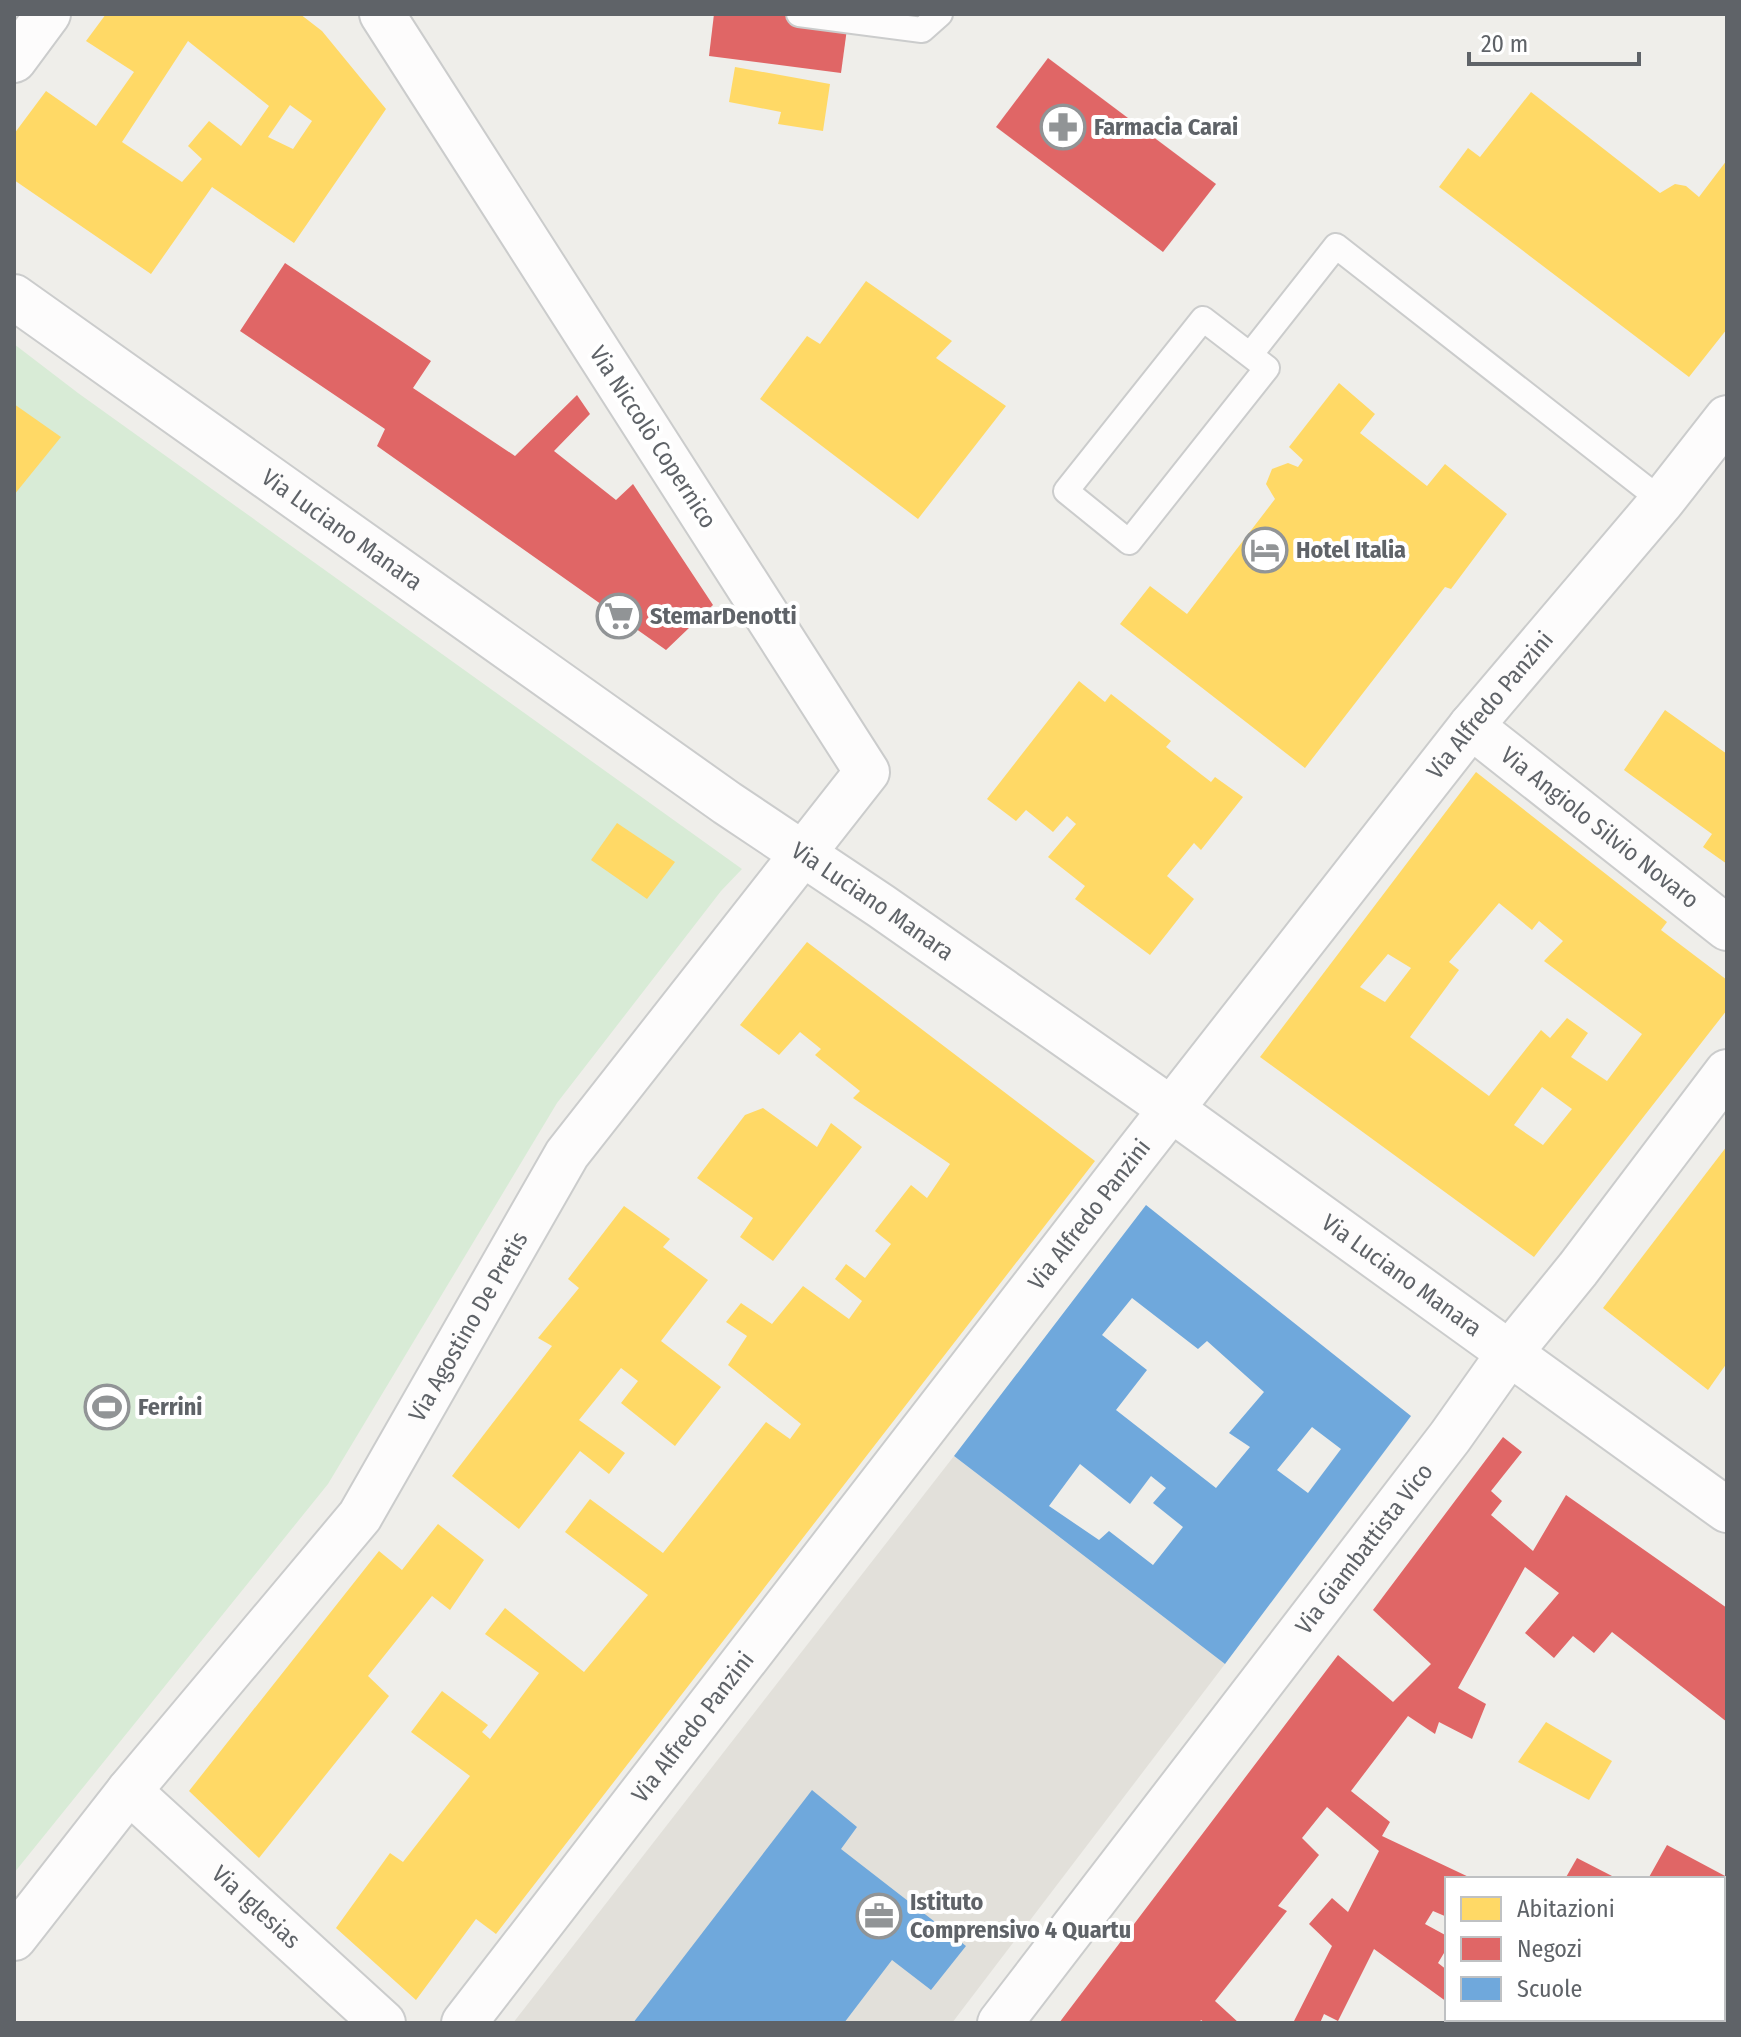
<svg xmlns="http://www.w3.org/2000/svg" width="1741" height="2037" viewBox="0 0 1741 2037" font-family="'Fira Sans Condensed',sans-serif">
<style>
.education{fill:#e2e0da}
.green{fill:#d8ebd6}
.homes{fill:#ffd966;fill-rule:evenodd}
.shops{fill:#e06666}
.schools{fill:#6fa8dc;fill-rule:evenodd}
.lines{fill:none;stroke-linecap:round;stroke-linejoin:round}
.service-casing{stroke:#cbcccc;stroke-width:28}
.minor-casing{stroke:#cbcccc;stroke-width:48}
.tertiary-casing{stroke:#cbcccc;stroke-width:48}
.service{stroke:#fdfcfc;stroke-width:24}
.minor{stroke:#fdfcfc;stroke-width:44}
.tertiary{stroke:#fdfcfc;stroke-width:44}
.labels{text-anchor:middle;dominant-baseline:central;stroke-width:8;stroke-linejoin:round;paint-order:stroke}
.poi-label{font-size:24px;font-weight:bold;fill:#5f6368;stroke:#fff;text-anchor:start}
.street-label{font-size:24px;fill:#5f6368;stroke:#fff}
</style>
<rect width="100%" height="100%" fill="#efeeea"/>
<path class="education" d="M954,1456l271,208 -273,359h-439z"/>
<path class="green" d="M14,344l64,49 664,476 -21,22 -164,212 -229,381 -314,389z"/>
<g class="homes">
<path d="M106,14h194l22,17 64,78 -92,134 -82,-56 -61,87 -137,-94v-46l32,-43 50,35 38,-54 -48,-31zM188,41l81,65 -28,40 -32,-25 -21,25 14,13 -20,23 -60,-40zM290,105l22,16 -19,28 -25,-12z"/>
<path d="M735,67l95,17 -7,47 -45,-7 3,-12 -52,-10z"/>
<path d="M1531,92l129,101 15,-9 11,2 13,11 28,-37v169l-38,48 -250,-190 29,-39 12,9z"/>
<path d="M866,281l86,60 -16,17 70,48 -88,113 -158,-120 47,-63 13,8z"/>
<path d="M1339,383l36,31 -15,19 67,53 18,-22 62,50 -56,75 -6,-2 -140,181 -185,-144 30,-38 37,28 88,-115 -9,-15 6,-15 16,-6 10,4 5,-7 -14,-13z"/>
<path d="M14,404l47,33 -47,58z"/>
<path d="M1079,681l26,21 6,-8 60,47 -5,6 45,35 4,-5 28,20 -42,53 -7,-7 -27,33 27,23 -44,56 -75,-56 10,-13 -37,-29 28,-33 -9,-8 -14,16 -27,-22 -10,11 -29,-22z"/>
<path d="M1665,710l62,44v110l-24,-17 9,-13 -88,-64z"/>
<path d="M1476,772l191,150 -6,8 66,50v30l-193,247 -274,-200zM1499,903l33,27 7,-9 24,20 -19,20 98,73 -35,47 -36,-24 17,-24 -21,-15 -17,20 -9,-8 -52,66 -79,-59 49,-67 -10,-8zM1388,954l23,14 -26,34 -25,-15zM1542,1087l30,22 -29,36 -29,-20z"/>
<path d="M617,823l58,39 -28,37 -56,-39z"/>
<path d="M807,942l288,219 -599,773 -20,-15 -60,81 -80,-72 54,-75 13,9 67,-86 -59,-44 31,-41 46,34 -6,7 8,7 49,-66 -54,-39 20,-26 79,64 64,-77 -83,-63 25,-33 73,54 103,-131 24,17 11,-15 -73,-59 19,-29 -21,-14 15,-19 31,21 31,-38 46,33 13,-18 -27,-22 11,-15 19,14 26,-34 -16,-13 36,-46 16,13 23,-34 -97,-66 7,-7 -45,-36 6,-6 -21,-17 -21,23 -39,-30z"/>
<path d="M763,1108l54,39 14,-24 31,24 -89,114 -33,-24 13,-19 -56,-40 48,-63z"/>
<path d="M1727,1146v217l-19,27 -105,-82z"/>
<path d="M624,1206l46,33 -7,8 45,33 -47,61 60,46 -46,59 -54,-43 17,-22 -17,-13 -42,52 46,33 -16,21 -29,-23 -61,78 -67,-53 100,-130 -14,-8 41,-50 -11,-9z"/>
<path d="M438,1524l46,36 -34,50 -18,-14 -64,80 21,20 -130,162 -70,-67 190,-240 23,19z"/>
<path d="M1546,1722l66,39 -23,39 -71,-38z"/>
<path d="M1727,2005v18h-14l4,-4h6v-8z"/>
</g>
<g class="shops">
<path d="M714,14h135l-8,59 -132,-17z"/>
<path d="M1048,58l168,126 -53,68 -167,-125z"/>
<path d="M285,263l146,98 -18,27 102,68 62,-61 13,19 -36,37 62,49 17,-16 80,121 -47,45 -289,-204 8,-17 -145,-98z"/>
<path d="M1503,1437l19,15 -31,39 11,10 -11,14 42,36 33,-56 161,113v114l-115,-90 -18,21 -21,-17 -19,22 -29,-25 34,-40 -34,-26 -67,121 28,16 -14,35 -33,-17 -4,12 -27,-18 -57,75 39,31 -8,14 91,43h-26v38l-14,-6 -8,13 22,12v12l-9,15 9,7v32l-73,-53 -36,72 -14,-7 -4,9h-27l39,-77 -23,-22 23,-26 16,14 31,-61 -52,-44 -25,31 17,17 -41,51 9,5 -72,90 24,22h-34l-4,-3 -2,3h-140l279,-368 55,47 38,-38 -58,-54z"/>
<path d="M1667,1845l60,32v17l-4,5v-20h-75z"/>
<path d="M1577,1858l35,18 -2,3h-45z"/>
<path d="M1470,2019h40l5,4h-39z"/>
<path d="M1537,2019h91l-4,4h-90z"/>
</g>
<g class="schools">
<path d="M1146,1205l265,211 -186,248 -271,-208zM1132,1298l66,51 9,-8 57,51 -35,41 21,14 -34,41 -100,-78 31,-40 -45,-35zM1312,1427l29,22 -33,44 -31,-23zM1080,1464l50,40 21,-28 15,12 -13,15 30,24 -30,38 -44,-34 -10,9 -50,-34z"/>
<path d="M812,1790l45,37 -16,22 125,97 -35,44 -39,-30 -48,63h-211z"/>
</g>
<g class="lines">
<g class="service-casing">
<g id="service">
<path d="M799,14l123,16 18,-16"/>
<path d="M1250,355l17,13 -138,174 -63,-51 137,-172 47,36 86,-109 326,255"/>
</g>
</g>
<g class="minor-casing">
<g id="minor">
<path d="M14,60l34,-46"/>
<path id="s1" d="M1471,726l256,202"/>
<path id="s2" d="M129,1791l254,232"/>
<path id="s3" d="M14,1938l115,-147 231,-275 207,-362 300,-382 -485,-758"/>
<path d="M1723,1946l4,-5"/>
<path id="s4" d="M464,2023l669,-865 338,-432 191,-225 65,-83"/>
<path d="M1662,2023l3,-4"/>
</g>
</g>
<g class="tertiary-casing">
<g id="tertiary">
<path id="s5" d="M14,297l713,506 154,103 290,203 556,401"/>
<path id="s6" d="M1000,2023l450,-586 58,-82 70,-86 149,-197"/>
</g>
</g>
<use href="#service" class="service"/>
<use href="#minor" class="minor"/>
<use href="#tertiary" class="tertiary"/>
</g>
<defs>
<g id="pharmacy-ring" transform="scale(2.3)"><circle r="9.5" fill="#fff" stroke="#919496" stroke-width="1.5"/><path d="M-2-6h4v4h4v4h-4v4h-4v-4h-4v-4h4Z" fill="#919496"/></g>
<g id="hotel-ring" transform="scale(2.3)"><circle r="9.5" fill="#fff" stroke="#919496" stroke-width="1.5"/><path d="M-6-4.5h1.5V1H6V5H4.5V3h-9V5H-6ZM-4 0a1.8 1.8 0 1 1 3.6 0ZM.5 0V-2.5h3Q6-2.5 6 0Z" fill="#919496"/></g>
<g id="supermarket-ring" transform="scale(2.3)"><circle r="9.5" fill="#fff" stroke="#919496" stroke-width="1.5"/><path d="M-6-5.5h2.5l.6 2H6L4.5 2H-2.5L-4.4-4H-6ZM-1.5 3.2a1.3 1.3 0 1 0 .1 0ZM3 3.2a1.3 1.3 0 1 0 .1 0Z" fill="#919496"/></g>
<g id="stadium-ring" transform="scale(2.3)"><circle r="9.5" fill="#fff" stroke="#919496" stroke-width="1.5"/><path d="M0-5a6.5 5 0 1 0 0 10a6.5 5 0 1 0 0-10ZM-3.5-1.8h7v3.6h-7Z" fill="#919496"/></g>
<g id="office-ring" transform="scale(2.3)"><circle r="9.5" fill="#fff" stroke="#919496" stroke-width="1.5"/><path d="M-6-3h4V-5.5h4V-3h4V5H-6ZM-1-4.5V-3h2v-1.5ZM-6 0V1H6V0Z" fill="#919496"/></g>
</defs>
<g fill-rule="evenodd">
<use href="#pharmacy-ring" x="1063" y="127"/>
<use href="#hotel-ring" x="1265" y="550"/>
<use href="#supermarket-ring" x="619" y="616"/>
<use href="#stadium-ring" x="107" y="1407"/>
<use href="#office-ring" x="879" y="1916"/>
</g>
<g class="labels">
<g class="poi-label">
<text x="1094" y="127">Farmacia Carai</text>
<text x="1296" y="550">Hotel Italia</text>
<text x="650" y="616">StemarDenotti</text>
<text x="138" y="1407">Ferrini</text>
<text x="910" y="1902">Istituto<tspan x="910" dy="28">Comprensivo 4 Quartu</tspan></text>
</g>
<g class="street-label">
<text transform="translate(653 437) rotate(57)">Via Niccolò Copernico</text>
<text stroke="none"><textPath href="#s5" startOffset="402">Via Luciano Manara</textPath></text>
<text stroke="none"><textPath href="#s4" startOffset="1670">Via Alfredo Panzini</textPath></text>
<text stroke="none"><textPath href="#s1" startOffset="164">Via Angiolo Silvio Novaro</textPath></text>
<text stroke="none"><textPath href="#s5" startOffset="1050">Via Luciano Manara</textPath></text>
<text stroke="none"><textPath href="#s4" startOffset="1022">Via Alfredo Panzini</textPath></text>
<text stroke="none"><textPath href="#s5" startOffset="1698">Via Luciano Manara</textPath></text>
<text stroke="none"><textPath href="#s3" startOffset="764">Via Agostino De Pretis</textPath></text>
<text stroke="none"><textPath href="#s6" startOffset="598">Via Giambattista Vico</textPath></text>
<text stroke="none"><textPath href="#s4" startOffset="374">Via Alfredo Panzini</textPath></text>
<text stroke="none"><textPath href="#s2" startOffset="172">Via Iglesias</textPath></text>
</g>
</g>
<rect width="1741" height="2037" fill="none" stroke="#5f6368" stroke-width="32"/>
<rect x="1445" y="1877" width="280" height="144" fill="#ffffff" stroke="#bfc1c3" stroke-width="2"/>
<rect x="1461" y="1897" width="40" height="24" fill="#ffd966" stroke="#bfc1c3" stroke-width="2"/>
<text x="1517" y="1917" font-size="24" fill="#5f6368">Abitazioni</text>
<rect x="1461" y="1937" width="40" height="24" fill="#e06666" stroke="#bfc1c3" stroke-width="2"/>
<text x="1517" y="1957" font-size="24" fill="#5f6368">Negozi</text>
<rect x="1461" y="1977" width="40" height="24" fill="#6fa8dc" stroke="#bfc1c3" stroke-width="2"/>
<text x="1517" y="1997" font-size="24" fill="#5f6368">Scuole</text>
<path d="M1469 52v12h170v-12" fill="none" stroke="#5f6368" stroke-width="4"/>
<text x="1481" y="52" font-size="24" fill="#5f6368" stroke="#ffffff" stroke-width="6" paint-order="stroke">20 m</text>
</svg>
